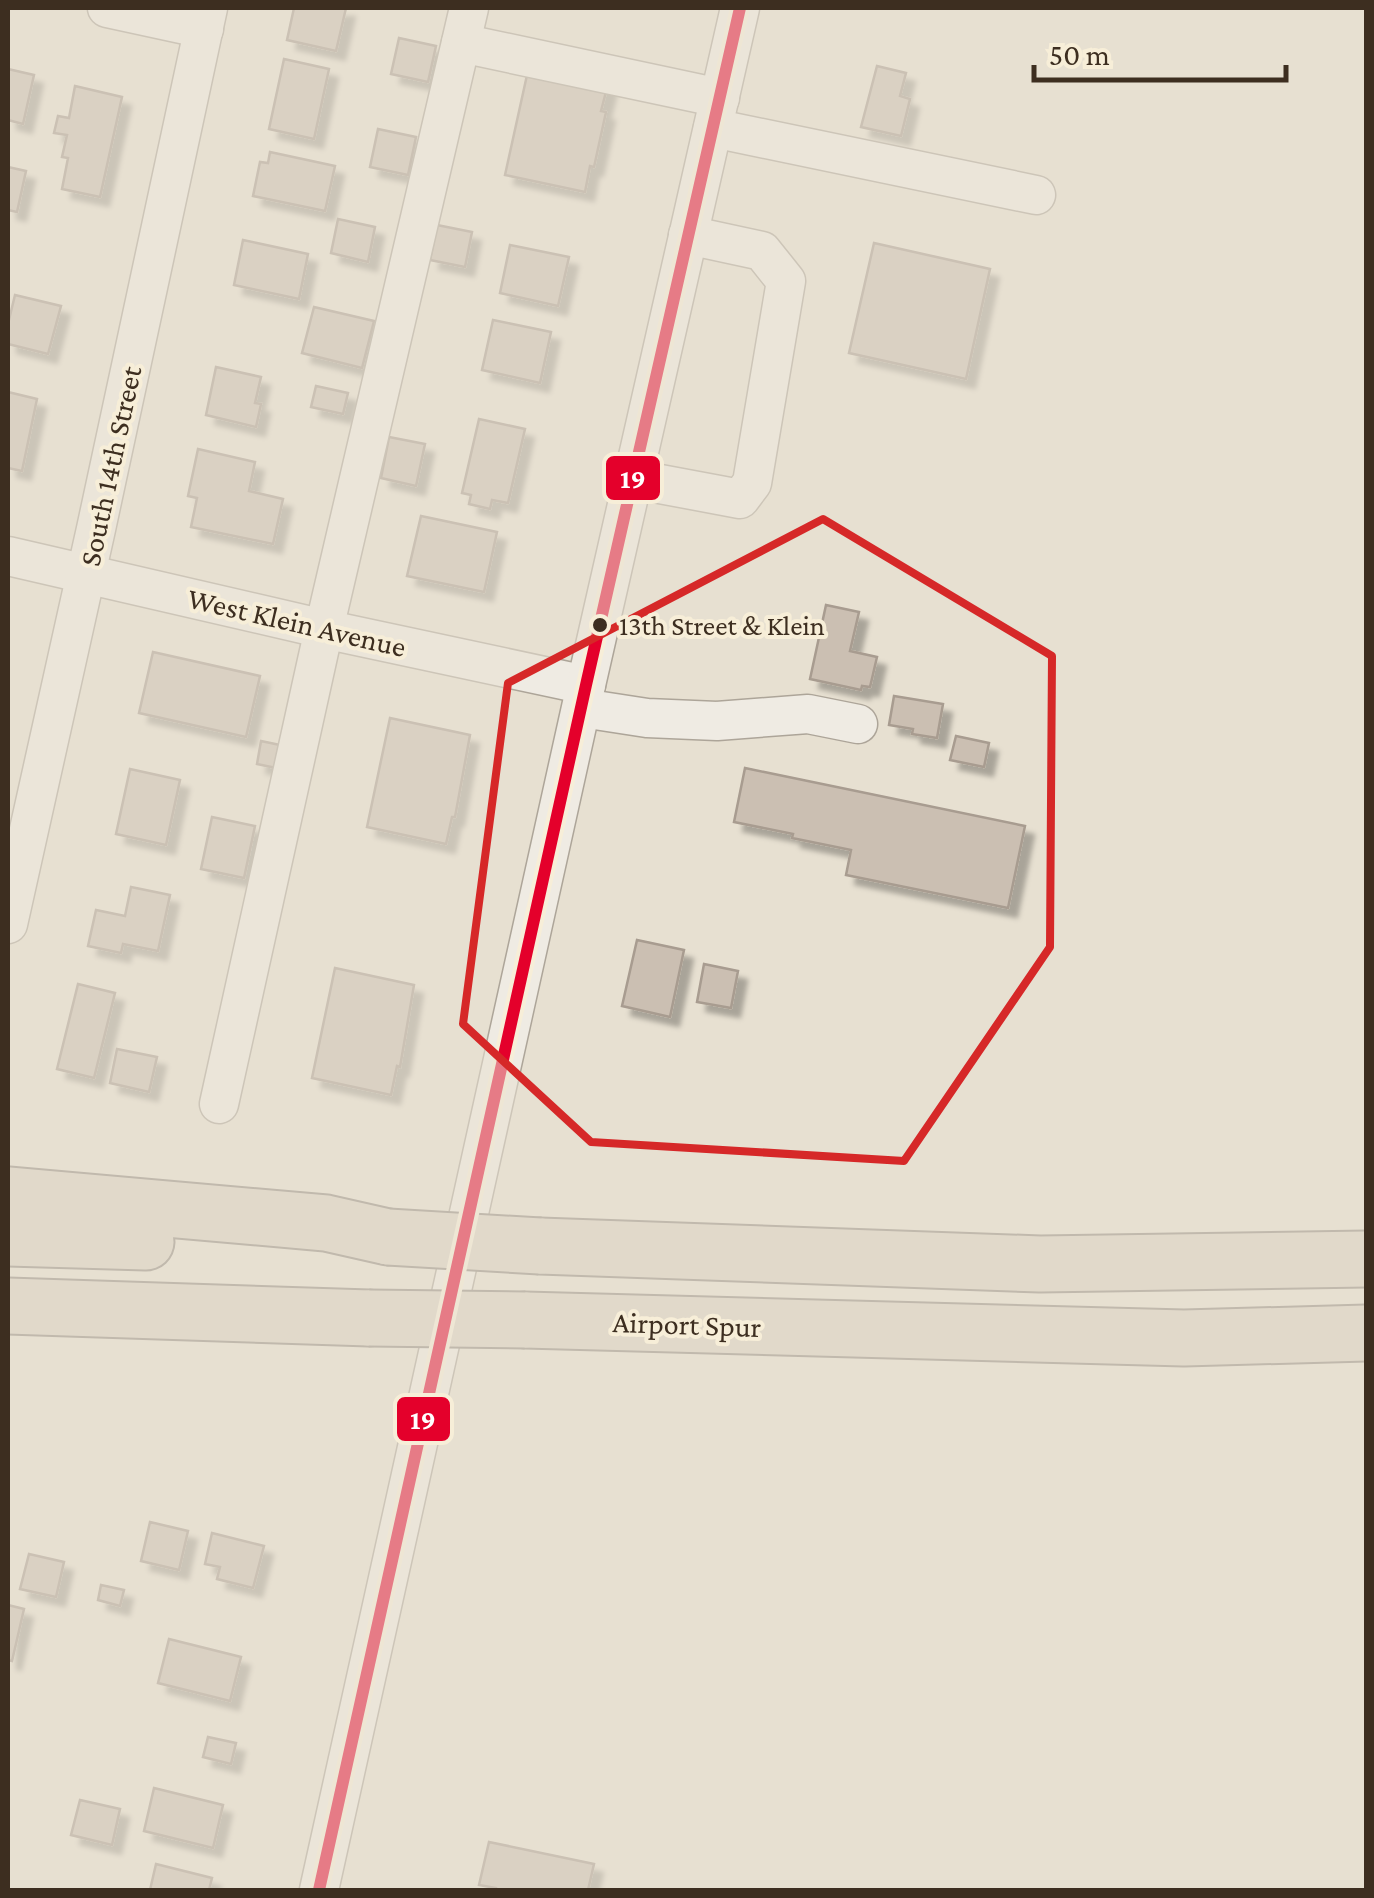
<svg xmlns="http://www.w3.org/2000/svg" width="1374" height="1898" viewBox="0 0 1374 1898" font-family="'Crimson Pro',serif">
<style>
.building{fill:#cbbfb2;stroke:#a89c90;stroke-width:2.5;filter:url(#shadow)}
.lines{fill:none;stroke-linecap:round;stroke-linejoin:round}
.minor-casing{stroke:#ada599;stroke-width:41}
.highway-casing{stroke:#928b80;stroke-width:59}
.minor{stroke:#efebe3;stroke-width:38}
.highway{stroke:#dad1c2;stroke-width:55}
.highway-bridge-casing{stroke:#928b80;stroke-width:59;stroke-linecap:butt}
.highway-bridge{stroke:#dad1c2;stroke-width:55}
.bus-1-casing{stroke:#f7eed8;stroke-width:20}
.bus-1{stroke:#e4002b;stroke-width:12}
.marked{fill:none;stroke:#d62828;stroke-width:8;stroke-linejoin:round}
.bus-dot{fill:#3d2e20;stroke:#f7eed8;stroke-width:4}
.labels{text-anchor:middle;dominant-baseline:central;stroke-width:8;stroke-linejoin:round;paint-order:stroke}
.bus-label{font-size:28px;fill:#3d2e20;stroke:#f7eed8;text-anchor:start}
.street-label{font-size:30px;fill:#3d2e20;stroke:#f7eed8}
.line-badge{stroke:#f7eed8;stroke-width:4}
.badge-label{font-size:28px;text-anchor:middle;font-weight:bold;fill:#fff}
</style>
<defs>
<filter id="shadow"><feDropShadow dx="9" dy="9" stdDeviation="2.5" flood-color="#0004"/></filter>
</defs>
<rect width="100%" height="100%" fill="#e7e0d1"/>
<g class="building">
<path d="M294,8h52l-10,43 -49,-11z"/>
<path d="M399,38l37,8 -8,36 -37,-8z"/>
<path d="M284,59l45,10 -15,70 -45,-10z"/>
<path d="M529,66l79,18 -7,27 5,1 -12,55 -4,-1 -5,26 -80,-17z"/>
<path d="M877,66l29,7 -6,23 10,3 -9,37 -40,-9z"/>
<path d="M8,69l26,6 -11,49 -15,-4z"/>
<path d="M75,86l47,11 -22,100 -38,-8 6,-31 -6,-1 5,-22 -13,-2 4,-17 11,2z"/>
<path d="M378,129l38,8 -8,38 -38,-8z"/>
<path d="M270,152l65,14 -10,45 -72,-15 7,-34 8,1z"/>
<path d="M8,167l18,4 -9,41 -9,-2z"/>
<path d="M338,219l37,8 -7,35 -37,-9z"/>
<path d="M437,225l35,7 -7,35 -35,-7z"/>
<path d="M243,240l65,14 -9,45 -65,-14z"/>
<path d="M874,243l116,26 -24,110 -117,-26z"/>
<path d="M510,245l59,12 -11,49 -58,-13z"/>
<path d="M15,295l46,11 -13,48 -40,-10v-20z"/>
<path d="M314,307l60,14 -12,47 -60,-15z"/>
<path d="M493,320l58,12 -11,51 -58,-13z"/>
<path d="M216,367l45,10 -6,26 6,1 -5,23 -50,-12z"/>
<path d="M316,386l32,7 -5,21 -32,-7z"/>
<path d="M8,392l29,7 -15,72 -14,-3z"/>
<path d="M479,419l46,10 -17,74 -16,-3 -2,9 -21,-5 2,-9 -9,-2z"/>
<path d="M389,437l36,7 -9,42 -35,-8z"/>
<path d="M198,449l57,13 -6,29 34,8 -10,45 -82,-17 6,-29 -9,-2z"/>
<path d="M421,516l76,16 -13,60 -77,-16z"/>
<path d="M826,605l33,7 -9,39 27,6 -7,30 -8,-1 -1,4 -51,-11z"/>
<path d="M153,652l107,24 -14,61 -107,-24z"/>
<path d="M894,696l49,8 -6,34 -25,-4 1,-5 -24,-4z"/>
<path d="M390,718l80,17 -15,82h-3l-6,27 -79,-17z"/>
<path d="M956,736l33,7 -5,24 -34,-7z"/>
<path d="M261,741l19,4 -4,23 -19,-4z"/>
<path d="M745,768l280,58 -17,82 -162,-33 5,-25 -59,-12 1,-4 -59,-12z"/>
<path d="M130,769l50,11 -14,65 -50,-11z"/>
<path d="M212,817l43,9 -11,52 -43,-9z"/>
<path d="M131,887l39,8 -12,56 -35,-7 -2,9 -33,-7 8,-36 29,6z"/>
<path d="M637,940l47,10 -14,67 -48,-11z"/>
<path d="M704,964l34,7 -7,37 -34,-6z"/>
<path d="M335,968l79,17 -14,82 -3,-1 -6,29 -79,-17z"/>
<path d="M78,984l37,9 -21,85 -37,-9z"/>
<path d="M117,1049l40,8 -8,35 -39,-9z"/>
<path d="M150,1522l38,9 -9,39 -38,-9z"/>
<path d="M212,1533l52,13 -11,42 -36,-9 3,-12 -15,-3z"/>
<path d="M29,1554l35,8 -8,35 -36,-8z"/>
<path d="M101,1585l23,5 -4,16 -22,-6z"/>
<path d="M8,1605l16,4 -12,52 -4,-1z"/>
<path d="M169,1639l72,18 -11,44 -72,-18z"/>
<path d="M208,1737l28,6 -5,21 -28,-7z"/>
<path d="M154,1788l69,17 -10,43 -69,-17z"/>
<path d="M80,1800l40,9 -8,36 -41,-10z"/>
<path d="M489,1842l105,22 -6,26h-92v-2l-17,-3z"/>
<path d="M156,1864l56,14 -3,12h-59z"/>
</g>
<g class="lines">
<g class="minor-casing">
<g id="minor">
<path d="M107,8l97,21"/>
<path d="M461,43l259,55"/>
<path d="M713,128l323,67"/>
<path d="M633,479l107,20 12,-16 34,-202 -24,-30 -74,-16"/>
<path d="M8,556l316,73 262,56"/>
<path d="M582,708l65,10 70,3 91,-7 50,10"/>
<path d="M8,924l88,-395 112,-521"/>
<path d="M219,1104l105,-475 145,-621"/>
<path d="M319,1890l267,-1205 154,-677"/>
</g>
</g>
<g class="highway-casing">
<g id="highway">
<path d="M8,1195l318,28 62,14"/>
<path d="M8,1238l138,4"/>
<path d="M540,1246l500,18 326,-5"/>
<path d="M8,1306l361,12"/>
<path d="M525,1320l659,18 182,-5"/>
</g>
</g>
<use href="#minor" class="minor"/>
<use href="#highway" class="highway"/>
<g class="highway-bridge-casing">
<g id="highway-bridge">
<path d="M388,1237l152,9"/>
<path d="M369,1318l156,2"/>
</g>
</g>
<use href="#highway-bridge" class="highway-bridge"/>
<g class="bus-1-casing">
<path id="bus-1" d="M319,1890l267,-1205 154,-677"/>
</g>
<use href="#bus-1" class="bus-1"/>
</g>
<path d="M0 0H1374V1898H0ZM823,519l229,137 -2,291 -146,214 -313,-19 -128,-118 45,-341z" fill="#e7e0d1" fill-opacity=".55" fill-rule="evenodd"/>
<path class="marked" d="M823,519l229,137 -2,291 -146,214 -313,-19 -128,-118 45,-341z"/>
<circle class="bus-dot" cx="600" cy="625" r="9"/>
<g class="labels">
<g class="bus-label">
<text x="619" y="625">13th Street &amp; Klein</text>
</g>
<g class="street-label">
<text transform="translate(110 466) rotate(-78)">South 14th Street</text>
<text transform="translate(297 622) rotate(13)">West Klein Avenue</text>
<text transform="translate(687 1324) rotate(2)">Airport Spur</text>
</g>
</g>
<g class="line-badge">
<rect x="604" y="454" width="58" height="48" rx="10" fill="#e4002b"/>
<rect x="395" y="1395" width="57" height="48" rx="10" fill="#e4002b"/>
</g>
<g class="badge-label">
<text x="633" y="488">19</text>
<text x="423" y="1429">19</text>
</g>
<rect width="1374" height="1898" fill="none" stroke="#3d2e20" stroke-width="20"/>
<path d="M1034 65v15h252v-15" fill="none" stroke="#3d2e20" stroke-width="5"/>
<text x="1049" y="65" font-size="30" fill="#3d2e20" stroke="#f7eed8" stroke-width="8" paint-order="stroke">50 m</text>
</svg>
